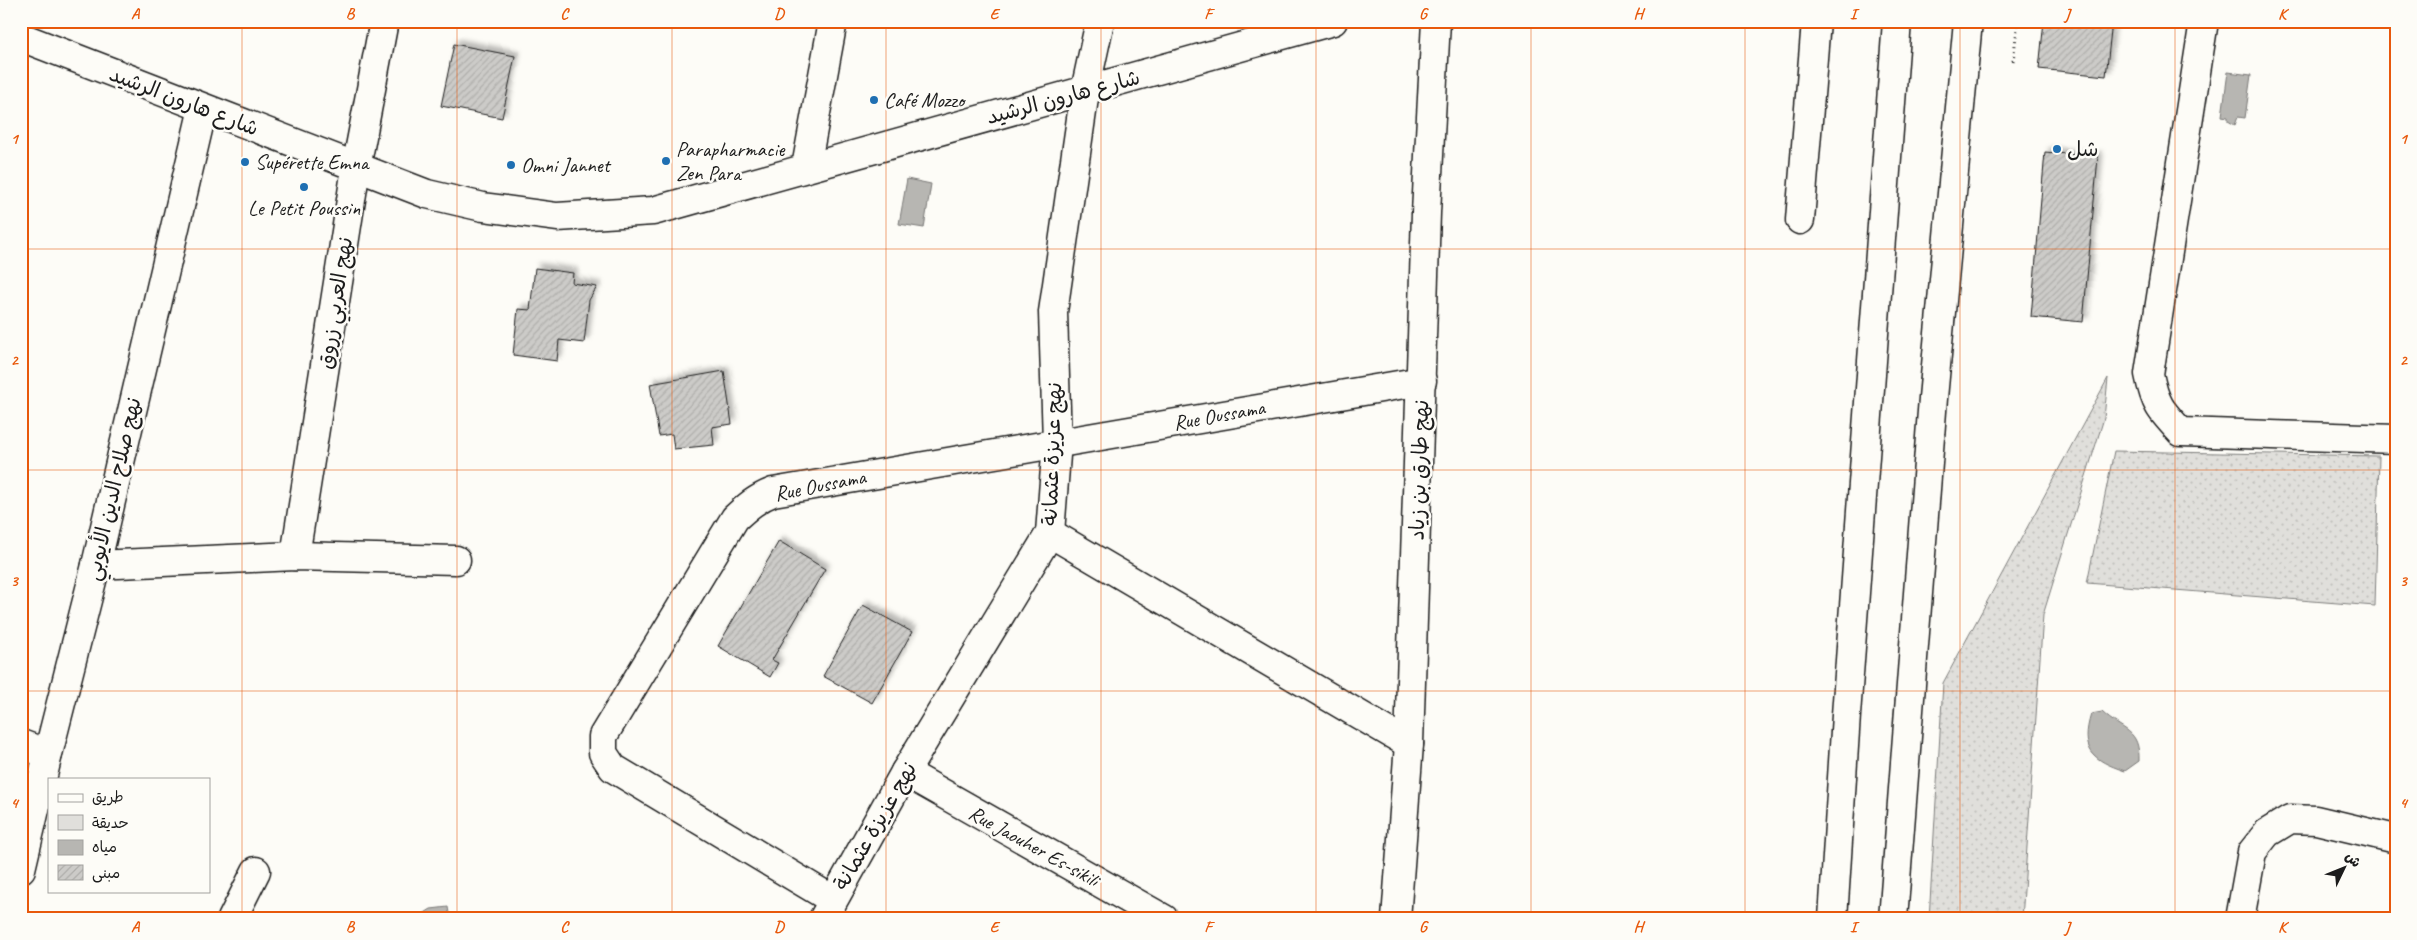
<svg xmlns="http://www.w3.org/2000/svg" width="2417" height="940" viewBox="0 0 2417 940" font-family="Caveat,'Playpen Sans Arabic',sans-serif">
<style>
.green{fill:url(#green-dots);stroke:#7e7e7c}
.water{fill:#b7b6b2;stroke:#797876}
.building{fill:url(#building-hatch);stroke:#1c1c1c;filter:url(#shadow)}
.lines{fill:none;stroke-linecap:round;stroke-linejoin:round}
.minor-casing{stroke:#1c1c1c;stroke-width:31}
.highway-casing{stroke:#1c1c1c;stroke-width:31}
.path{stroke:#1c1c1c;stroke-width:3;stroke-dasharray:1 4;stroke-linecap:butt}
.minor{stroke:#fdfcf7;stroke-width:28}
.highway{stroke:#fdfcf7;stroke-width:28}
.grid{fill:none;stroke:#e8590c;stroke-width:1;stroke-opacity:0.55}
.poi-dot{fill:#1f6fb2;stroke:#fdfcf7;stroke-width:2}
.labels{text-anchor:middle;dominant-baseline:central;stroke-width:5;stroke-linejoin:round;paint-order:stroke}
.street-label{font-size:21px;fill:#1c1c1c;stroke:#fdfcf7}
.poi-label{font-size:21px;fill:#1c1c1c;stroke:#fdfcf7;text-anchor:start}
.neatline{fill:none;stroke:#e8590c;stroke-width:2}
.grid-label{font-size:16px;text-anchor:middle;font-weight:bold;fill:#e8590c}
</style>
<defs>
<pattern id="green-dots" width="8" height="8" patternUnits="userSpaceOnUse" patternTransform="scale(1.25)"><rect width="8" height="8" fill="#e0dfdb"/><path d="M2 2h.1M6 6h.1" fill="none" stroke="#c0bfbb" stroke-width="1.8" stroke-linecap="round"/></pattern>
<pattern id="building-hatch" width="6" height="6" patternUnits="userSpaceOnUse" patternTransform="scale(1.25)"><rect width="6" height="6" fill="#cccbc8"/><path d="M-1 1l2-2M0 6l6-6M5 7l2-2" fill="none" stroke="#afaeab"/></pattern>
<filter id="shadow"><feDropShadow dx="4.5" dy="-4.5" stdDeviation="2.5" flood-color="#0004"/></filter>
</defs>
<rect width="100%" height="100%" fill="#fdfcf7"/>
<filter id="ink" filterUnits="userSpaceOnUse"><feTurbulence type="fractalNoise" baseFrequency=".02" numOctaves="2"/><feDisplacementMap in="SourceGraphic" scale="10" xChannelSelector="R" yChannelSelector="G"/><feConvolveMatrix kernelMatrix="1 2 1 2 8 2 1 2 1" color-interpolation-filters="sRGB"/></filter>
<g filter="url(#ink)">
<g class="green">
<path d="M2108,378l-4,40 -61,197 -21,304h-93l14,-236z"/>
<path d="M2114,451l265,5 -4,150 -288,-23z"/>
</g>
<g class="water">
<path d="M2228,72l23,3 -6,43 -7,-1 -3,8 -7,-4v-4l-6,-1z"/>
<path d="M907,179l24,5 -7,44 -25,-4z"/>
<path d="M2102,712c21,20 38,16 37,49l-14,10c-33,-11 -45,-21 -34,-57z"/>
<path d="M448,907l2,12h-35l16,-10z"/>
</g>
<g class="building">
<path d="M2044,21h68l-6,55 -67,-7z"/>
<path d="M454,44l61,12 -13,62 -61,-12z"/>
<path d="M2045,152l53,5 -15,165 -52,-5z"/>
<path d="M535,268l38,5 -1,10 25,4 -8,13 -5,43 -25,-3 -2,21 -44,-6 5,-46 12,1z"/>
<path d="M724,371l8,53 -20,3 2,18 -40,4 -2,-15 -13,2 -9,-52z"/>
<path d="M779,541l46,28 -53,91 6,3 -8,14 -52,-31z"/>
<path d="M863,605l49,27 -40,71 -49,-27z"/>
</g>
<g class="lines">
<g class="minor-casing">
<g id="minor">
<path d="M2204,21l-55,353c6,30 11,36 32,58l215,7"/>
<path d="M21,37l406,157 56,13 74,10 96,-6 680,-190"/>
<path d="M806,167l27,-146"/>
<path d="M1800,220l16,-199"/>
<path d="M1050,533l359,211"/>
<path d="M295,556l61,-388 28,-147"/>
<path d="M96,565l199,-9 161,4"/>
<path d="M21,744l27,10"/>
<path d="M905,772l259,147"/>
<path d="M21,869l27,-115 48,-189 107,-457"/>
<path d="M833,900l-220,-132 -10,-15v-17l132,-218c12,-11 22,-20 38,-26l649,-111"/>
<path d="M232,919l24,-48"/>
<path d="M823,919l82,-147 145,-239 7,-91 -4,-130 32,-221 15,-70"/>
<path d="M1396,919l13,-175 17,-531 10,-192"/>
<path d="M2240,919l12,-67 15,-19 23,-14 26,1 80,19"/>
</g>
</g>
<g class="highway-casing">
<g id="highway">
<path d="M1833,919l13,-204 51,-694"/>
<path d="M1893,919l40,-521 35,-377"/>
</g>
</g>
<path class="path" d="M2013,61l5,-40"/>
<use href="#minor" class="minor"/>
<use href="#highway" class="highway"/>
</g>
</g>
<path class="grid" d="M242,21v898M457,21v898M672,21v898M886,21v898M1101,21v898M1316,21v898M1531,21v898M1745,21v898M1960,21v898M2175,21v898M21,249h2375M21,470h2375M21,691h2375"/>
<g class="poi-dot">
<circle cx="874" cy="100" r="5"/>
<circle cx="2057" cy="149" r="5"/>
<circle cx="666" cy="161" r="5"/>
<circle cx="245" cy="162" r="5"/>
<circle cx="511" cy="165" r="5"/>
<circle cx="304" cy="187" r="5"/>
</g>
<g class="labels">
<g class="street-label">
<text transform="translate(1063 97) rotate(-15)">شارع هارون الرشيد</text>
<text transform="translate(184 101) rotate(21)">شارع هارون الرشيد</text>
<text transform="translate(335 303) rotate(-81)">نهج العربي زروق</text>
<text transform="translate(1219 415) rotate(-10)">Rue Oussama</text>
<text transform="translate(1052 454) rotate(-88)">نهج عزيزة عثمانة</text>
<text transform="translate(1419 470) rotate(-88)">نهج طارق بن زياد</text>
<text transform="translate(820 485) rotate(-11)">Rue Oussama</text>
<text transform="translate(113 489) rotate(-77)">نهج صلاح الدين الأيوبي</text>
<text transform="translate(875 826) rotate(-60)">نهج عزيزة عثمانة</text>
<text transform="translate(1034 846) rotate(29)">Rue Jaouher Es-sikili</text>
</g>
<g class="poi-label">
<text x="884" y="100">Café Mozzo</text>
<text x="676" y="149">Parapharmacie<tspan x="676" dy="24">Zen Para</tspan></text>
<text x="2067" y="149">شل</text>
<text x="255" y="162">Supérette Emna</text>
<text x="521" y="165">Omni Jannet</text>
<text x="304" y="208" text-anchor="middle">Le Petit Poussin</text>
</g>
</g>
<rect width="2417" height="940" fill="none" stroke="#fdfcf7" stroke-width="55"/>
<rect x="48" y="778" width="162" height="115" fill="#fdfcf7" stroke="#a3a29f"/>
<rect x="58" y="794" width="25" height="8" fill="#fdfcf7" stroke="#a3a29f"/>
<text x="92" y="802" font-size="15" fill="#1c1c1c">طريق</text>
<rect x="58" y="815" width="25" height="15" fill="#e0dfdb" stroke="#a3a29f"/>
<text x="92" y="828" font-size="15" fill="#1c1c1c">حديقة</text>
<rect x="58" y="840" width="25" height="15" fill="#b7b6b2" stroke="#a3a29f"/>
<text x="92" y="852" font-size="15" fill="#1c1c1c">مياه</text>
<rect x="58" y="865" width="25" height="15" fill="url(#building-hatch)" stroke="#a3a29f"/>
<text x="92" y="878" font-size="15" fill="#1c1c1c">مبنى</text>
<g transform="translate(2344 868) rotate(47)" stroke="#fdfcf7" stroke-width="4" paint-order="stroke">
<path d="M0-4L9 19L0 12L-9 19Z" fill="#1c1c1c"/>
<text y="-8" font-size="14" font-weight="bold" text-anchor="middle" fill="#1c1c1c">ش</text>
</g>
<rect x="28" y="28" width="2362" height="884" class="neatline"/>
<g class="grid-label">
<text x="135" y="19">A</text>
<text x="350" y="19">B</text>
<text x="564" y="19">C</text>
<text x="779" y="19">D</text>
<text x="994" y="19">E</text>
<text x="1208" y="19">F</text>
<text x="1423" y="19">G</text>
<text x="1638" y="19">H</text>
<text x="1853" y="19">I</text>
<text x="2067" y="19">J</text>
<text x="2282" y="19">K</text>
<text x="14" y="144">1</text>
<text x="2403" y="144">1</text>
<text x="14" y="365">2</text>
<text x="2403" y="365">2</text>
<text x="14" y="586">3</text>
<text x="2403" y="586">3</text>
<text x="14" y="808">4</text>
<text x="2403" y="808">4</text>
<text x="135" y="932">A</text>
<text x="350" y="932">B</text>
<text x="564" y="932">C</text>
<text x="779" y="932">D</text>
<text x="994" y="932">E</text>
<text x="1208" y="932">F</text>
<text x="1423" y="932">G</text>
<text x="1638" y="932">H</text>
<text x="1853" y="932">I</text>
<text x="2067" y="932">J</text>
<text x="2282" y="932">K</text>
</g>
</svg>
